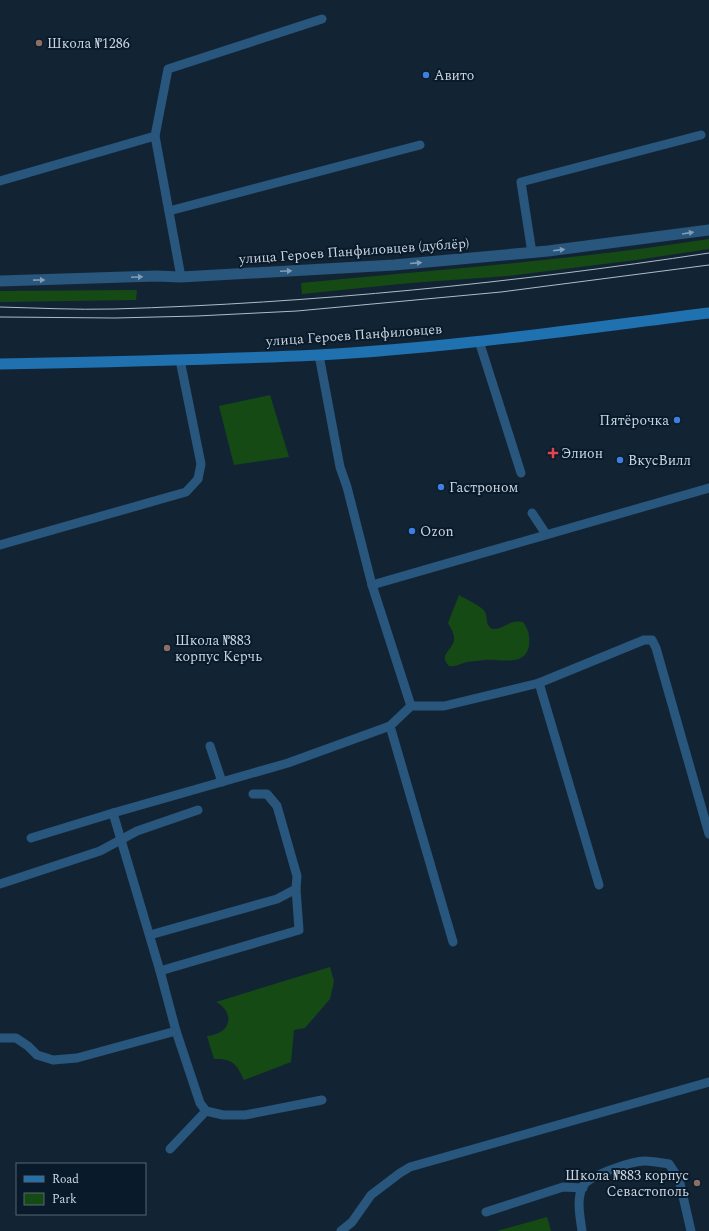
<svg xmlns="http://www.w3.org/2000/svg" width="709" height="1231" viewBox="0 0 709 1231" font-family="Spectral,serif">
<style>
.green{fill:#164a15}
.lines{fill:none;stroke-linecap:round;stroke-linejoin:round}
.service{stroke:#28567d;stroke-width:9}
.minor{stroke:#28567d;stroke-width:11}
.secondary{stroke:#2071b0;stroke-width:11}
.tram{stroke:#afbbc7;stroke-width:1}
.oneway{fill:#819cb3}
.education-dot{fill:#8d6e63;stroke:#091a2a;stroke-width:1.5}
.shop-dot{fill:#3f7fe0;stroke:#091a2a;stroke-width:1.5}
.health-dot{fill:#e0444e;stroke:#091a2a;stroke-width:1.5}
.labels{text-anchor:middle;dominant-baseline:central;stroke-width:4;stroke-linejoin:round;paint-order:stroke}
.poi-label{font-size:14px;fill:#cad5e0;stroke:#091a2a;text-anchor:start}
.street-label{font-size:14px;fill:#cad5e0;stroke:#091a2a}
</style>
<rect width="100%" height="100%" fill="#122434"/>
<g class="green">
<path d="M709,239v10l-73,11 -129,16 -97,7 -108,11 -1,-11c136,-13 273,-23 408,-44z"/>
<path d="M137,290l-1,10 -136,2v-11z"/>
<path d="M270,395l19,62 -55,8 -15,-59z"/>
<path d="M459,595c6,4 23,11 26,17 3,6 0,13 7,17 13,1 16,-10 31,-7 5,7 7,13 6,23 -3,23 -30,13 -44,15 -6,1 -12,1 -19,2 -6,2 -10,5 -17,4 -11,-11 3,-16 5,-25 1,-6 -3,-13 -6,-18z"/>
<path d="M330,967l4,14 -4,18 -25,29 -11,2 -3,32 -47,18c-7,-16 -12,-22 -30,-21l-7,-23c3,0 6,-1 9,-2 18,-6 15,-25 0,-32z"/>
<path d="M547,1217l4,14h-54z"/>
</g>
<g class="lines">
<g class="service">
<path d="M0,181l155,-45"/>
<path d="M169,211l251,-66"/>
<path d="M532,253l-11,-71 180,-47"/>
<path d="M181,277l-26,-141 13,-67 154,-50"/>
<path d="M479,341l42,132"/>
<path d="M319,355l21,112 7,20 25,98 39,121"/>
<path d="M532,513l14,21"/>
<path d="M0,545l186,-53 12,-13 3,-15 -21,-104"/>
<path d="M372,585l337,-97"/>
<path d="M539,683l60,202"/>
<path d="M390,726l63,216"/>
<path d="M210,746l12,36"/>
<path d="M113,813l47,158 16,60 24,72 6,8 17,4h22l77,-15"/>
<path d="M31,838l82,-25 175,-50 102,-37 21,-20h33l95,-23 105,-43h8l4,8 53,186"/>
<path d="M0,884l100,-33 37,-20 61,-21"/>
<path d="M150,935l127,-36 19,-10 1,-13 -20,-70 -10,-12h-14"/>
<path d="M160,971l139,-41 -3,-41"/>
<path d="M0,1038h16l12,8 9,9 16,5 24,-2 99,-27"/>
<path d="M170,1149l36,-38"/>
<path d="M486,1212l77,-25 20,1"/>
<path d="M341,1231l11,-9 19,-27 29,-22 10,-6 299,-85"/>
<path d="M582,1231c-2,-15 -6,-32 1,-45 7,-11 49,-25 62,-25 8,0 16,2 24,3l10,15 12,52"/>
</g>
<path class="minor" d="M0,281l156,-5 25,1 213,-12 154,-14 161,-21"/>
<path class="secondary" d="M0,364c106,-2 212,-4 318,-9 131,-7 261,-26 391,-42"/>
<g class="tram">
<path d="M0,307c38,1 76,3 114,2 200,-6 398,-26 595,-56"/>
<path d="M0,317l115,1 82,-2 100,-5 204,-19 208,-27"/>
</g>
</g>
<defs><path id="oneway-solid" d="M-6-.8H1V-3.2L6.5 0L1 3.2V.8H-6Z"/></defs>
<g class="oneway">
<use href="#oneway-solid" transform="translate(688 233) rotate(-9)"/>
<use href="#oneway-solid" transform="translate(559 250) rotate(-7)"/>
<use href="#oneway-solid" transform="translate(416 263) rotate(-5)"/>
<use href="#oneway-solid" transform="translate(286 271) rotate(-3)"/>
<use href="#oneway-solid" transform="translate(137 277) rotate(-2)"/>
<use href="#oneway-solid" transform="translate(39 280) rotate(-1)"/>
</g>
<g class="education-dot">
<circle cx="39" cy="43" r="4"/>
<circle cx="167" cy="648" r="4"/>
<circle cx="697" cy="1183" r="4"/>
</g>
<g class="shop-dot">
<circle cx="426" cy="75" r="4"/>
<circle cx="677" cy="420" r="4"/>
<circle cx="620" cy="460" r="4"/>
<circle cx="441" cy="487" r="4"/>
<circle cx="412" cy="531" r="4"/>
</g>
<path class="health-dot" d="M551 447h4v4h4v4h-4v4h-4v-4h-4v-4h4z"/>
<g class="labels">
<g class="poi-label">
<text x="47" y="43">Школа №1286</text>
<text x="434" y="75">Авито</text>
<text x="669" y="420" text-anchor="end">Пятёрочка</text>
<text x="561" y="453">Элион</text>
<text x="628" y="460">ВкусВилл</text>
<text x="449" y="487">Гастроном</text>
<text x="420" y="531">Ozon</text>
<text x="175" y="640">Школа №883<tspan x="175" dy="16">корпус Керчь</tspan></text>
<text x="689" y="1175" text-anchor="end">Школа №883 корпус<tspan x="689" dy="16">Севастополь</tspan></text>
</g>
<g class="street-label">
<text transform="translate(354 251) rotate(-4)">улица Героев Панфиловцев (дублёр)</text>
<text transform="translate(354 335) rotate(-4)">улица Героев Панфиловцев</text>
</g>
</g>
<rect x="16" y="1163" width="130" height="52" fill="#091a2a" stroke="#566573"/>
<rect x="24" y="1176" width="20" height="6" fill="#2071b0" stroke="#566573"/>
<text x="52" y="1183" font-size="12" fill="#cad5e0">Road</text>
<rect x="24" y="1193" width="20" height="12" fill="#164a15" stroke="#566573"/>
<text x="52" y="1203" font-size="12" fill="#cad5e0">Park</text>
</svg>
